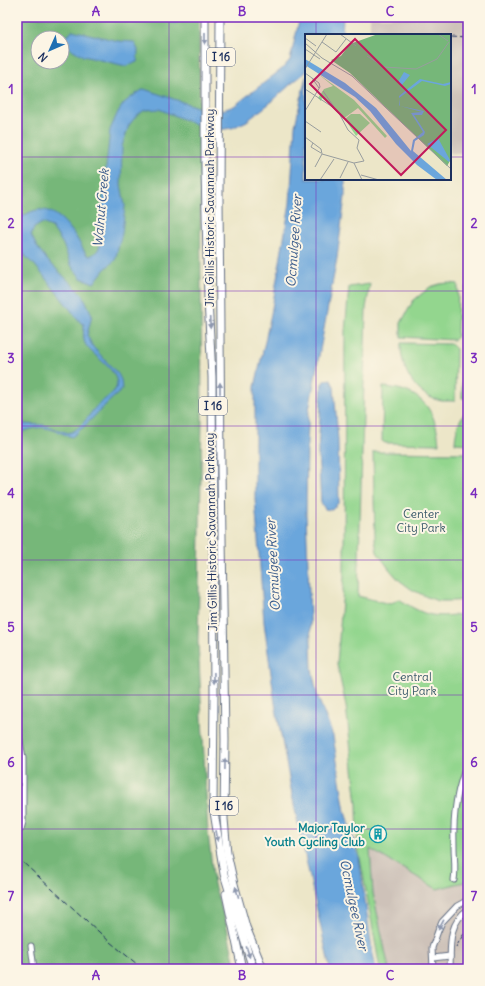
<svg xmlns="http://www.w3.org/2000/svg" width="485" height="986" viewBox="0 0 485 986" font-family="Delius,sans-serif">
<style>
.industrial{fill:#cec2b9}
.green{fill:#93d68e;stroke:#578276}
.forest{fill:#76b779;stroke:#48736c;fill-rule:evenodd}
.water{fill:#6ba6dc;stroke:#436a9d}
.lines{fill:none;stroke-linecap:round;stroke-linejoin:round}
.minor-casing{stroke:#646f83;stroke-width:7}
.highway-casing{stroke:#646f83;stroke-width:9}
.minor{stroke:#fff;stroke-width:5}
.highway{stroke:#fff;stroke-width:7}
.rail{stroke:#1b2f5e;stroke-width:1;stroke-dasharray:6 3;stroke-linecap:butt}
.oneway{fill:#8d97ae}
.grid{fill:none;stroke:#7b2cbf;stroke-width:1;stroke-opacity:0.55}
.labels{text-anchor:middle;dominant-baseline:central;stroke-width:4;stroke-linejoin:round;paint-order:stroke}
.shield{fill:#fcf5e5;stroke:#5e6a86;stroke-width:1}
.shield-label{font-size:11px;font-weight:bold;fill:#1b2f5e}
.street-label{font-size:12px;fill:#1b2f5e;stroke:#fcf5e5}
.park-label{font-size:12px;fill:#39596a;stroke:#fcf5e5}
.culture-label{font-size:12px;font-weight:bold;fill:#0d838f;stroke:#fcf5e5;text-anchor:end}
.water-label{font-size:13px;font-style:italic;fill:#37598a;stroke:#fcf5e5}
.inset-road{fill:none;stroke:#989d9e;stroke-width:1}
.view{fill:#c2185b;fill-opacity:0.15;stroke:#c2185b;stroke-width:2}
.inset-edge{fill:none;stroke:#1b2f5e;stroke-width:2}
.neatline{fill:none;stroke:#7b2cbf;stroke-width:1.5}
.grid-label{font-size:13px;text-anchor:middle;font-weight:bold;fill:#7b2cbf}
</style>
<rect width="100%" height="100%" fill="#fcf5e5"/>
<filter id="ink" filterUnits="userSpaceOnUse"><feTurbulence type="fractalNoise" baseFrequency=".025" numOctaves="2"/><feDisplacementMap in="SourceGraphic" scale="8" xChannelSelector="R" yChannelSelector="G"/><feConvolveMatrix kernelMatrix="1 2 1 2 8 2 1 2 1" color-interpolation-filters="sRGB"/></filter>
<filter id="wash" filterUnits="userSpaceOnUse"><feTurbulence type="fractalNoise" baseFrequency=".012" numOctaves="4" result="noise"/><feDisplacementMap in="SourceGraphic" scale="16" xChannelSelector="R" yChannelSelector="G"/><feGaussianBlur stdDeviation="0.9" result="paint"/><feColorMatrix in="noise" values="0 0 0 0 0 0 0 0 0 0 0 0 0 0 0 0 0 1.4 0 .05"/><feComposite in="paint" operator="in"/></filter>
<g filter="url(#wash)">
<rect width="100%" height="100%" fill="#ece6c8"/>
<g class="industrial">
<path d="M370,17h98v138l-18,-2v-118h-80z"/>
<path d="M370,848l67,40 31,-7v88h-79l-16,-76z"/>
</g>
<g class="green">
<path d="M448,283l10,1 -1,52 -3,4 -53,-3v-14l12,-22 17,-14 10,-3z"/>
<path d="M370,284l-4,24 -8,288 32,8 9,-5c28,19 37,19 69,14v268l-31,8 -67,-40 3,44 16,76h-9l-22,-122 -1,-43 -11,-98 -9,-42 7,-88 1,-244 4,-45z"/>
<path d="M466,287h2v52l-4,-3z"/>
<path d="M401,343l50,1 5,5 -1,52c-4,0 -9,0 -13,0 -27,-4 -42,-33 -41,-58z"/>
<path d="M466,346h2v52h-6l1,-49z"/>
<path d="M383,387c37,2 53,21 56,57l-54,-1 -3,-2z"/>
<path d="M468,409v35l-13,-1c1,-14 3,-23 13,-34z"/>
<path d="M373,452l95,1v147l-16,1h-14l-11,-4 -16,-8 -12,-9 -9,-10 -13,-18 -2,-13z"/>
</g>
<path class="forest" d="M17,17h182l3,402 -4,223 10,190 6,52 12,39 10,46h-219zM38,38h24v24h-24z"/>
<g class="water">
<path d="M139,17h43l-5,6h-4z"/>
<path d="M300,17h43l-1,18h-36v37l-15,12 -21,19 -23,18 -15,7 -21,3 -52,-22 -14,1 -8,5 -8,10 -7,21 -1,39 4,21 -3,27 -7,27 -11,10 -10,13 -13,-5 -10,-13 -8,-21 -11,-17 -10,-4 -8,5 -3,7 6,12 11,14 35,34 9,20 -5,20 6,12 25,27 3,6 1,10c-18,14 -32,33 -50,47 -9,-3 -18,-8 -27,-9 -8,-2 -20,3 -28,5v-15l6,6 21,1 24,8c10,-1 20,-16 26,-24 6,-8 17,-12 22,-21 7,-16 -24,-32 -30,-43 -4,-6 -2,-15 -2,-21l-3,-1 -46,-58c-15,-11 -20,-25 -17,-44 23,-23 43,-7 58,16 4,6 7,13 11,18l3,1c9,-4 12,-11 9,-20l11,-106 8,-18 6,-9 9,-7 11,-7 62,21h17l11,-4 48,-37 8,-9z"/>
<path d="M72,30l46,11 16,1 4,8 -1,12 -11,4 -43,-10 -21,-13z"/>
<path d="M306,76v103h39v18l-8,61 -28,152 -2,33 -1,70 6,156 5,26 16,41 12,76 14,45 13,93 4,19h-46l-36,-164 -19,-102 -11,-81 -9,-123v-112l16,-73 19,-111 5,-77z"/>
<path d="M331,379l3,8 4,53 1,62 -7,8 -7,-1 -4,-6 -3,-50 4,-69 3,-4z"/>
</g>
</g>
<g filter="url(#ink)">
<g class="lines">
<g class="minor-casing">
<g id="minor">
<path d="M17,724l6,34v64l-2,7"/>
<path d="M454,880c2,-11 0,-23 0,-34 -1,-27 2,-58 14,-83"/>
<path d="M31,946l3,23"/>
<path d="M433,958l17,-2"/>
<path d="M433,969l-1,-21 6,-17 4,-9 15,-16 11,-6"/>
<path d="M450,969c1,-23 -3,-44 18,-60"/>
</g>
</g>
<g class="highway-casing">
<g id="highway">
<path d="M205,17v155l3,127 4,78 2,316 -1,113 11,68 29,95"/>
<path d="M220,17l-1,179 2,274 4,269 -1,80 3,34 7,31 12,43 17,42"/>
<path d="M226,894l16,75"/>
</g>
</g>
<use href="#minor" class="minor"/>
<use href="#highway" class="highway"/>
<g class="rail">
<path d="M450,37l18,1"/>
<path d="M17,857l93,85 33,27"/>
<path d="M456,947l7,-12 5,-6"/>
</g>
</g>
<defs><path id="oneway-solid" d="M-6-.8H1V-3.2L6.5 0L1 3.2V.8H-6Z"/></defs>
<g class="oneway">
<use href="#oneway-solid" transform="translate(205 39) rotate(90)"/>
<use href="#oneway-solid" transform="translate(210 323) rotate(87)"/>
<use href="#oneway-solid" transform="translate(220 388) rotate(-90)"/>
<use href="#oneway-solid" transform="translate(214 678) rotate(89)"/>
<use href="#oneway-solid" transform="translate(225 764) rotate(-89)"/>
<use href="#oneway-solid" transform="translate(217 836) rotate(80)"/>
<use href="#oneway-solid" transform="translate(237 892) rotate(-106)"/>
<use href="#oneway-solid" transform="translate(441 925) rotate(119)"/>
<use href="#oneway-solid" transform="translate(248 952) rotate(73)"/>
</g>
</g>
<path class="grid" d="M169,17v952M316,17v18M17,157h289M450,157h18M316,179v790M17,291h451M17,426h451M17,560h451M17,695h451M17,829h451"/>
<defs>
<g id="building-ring" transform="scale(0.9)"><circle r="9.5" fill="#fcf5e5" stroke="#0f9aa8" stroke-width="1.5"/><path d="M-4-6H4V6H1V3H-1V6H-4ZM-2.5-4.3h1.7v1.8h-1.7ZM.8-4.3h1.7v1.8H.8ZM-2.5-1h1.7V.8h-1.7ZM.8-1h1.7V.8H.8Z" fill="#0f9aa8"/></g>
</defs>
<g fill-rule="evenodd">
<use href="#building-ring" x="378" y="834"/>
</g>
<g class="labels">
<g class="shield">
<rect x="207" y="48" width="28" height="18" rx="3"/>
<rect x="199" y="397" width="28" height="18" rx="3"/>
<rect x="210" y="797" width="28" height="18" rx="3"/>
</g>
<g class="shield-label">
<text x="221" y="57">I 16</text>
<text x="213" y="406">I 16</text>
<text x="224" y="806">I 16</text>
</g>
<g class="street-label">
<text transform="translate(209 208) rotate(-90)">Jim Gillis Historic Savannah Parkway</text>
<text transform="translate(211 532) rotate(-91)">Jim Gillis Historic Savannah Parkway</text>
</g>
<g class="park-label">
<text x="421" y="513">Center<tspan x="421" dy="14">City Park</tspan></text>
<text x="412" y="676">Central<tspan x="412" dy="14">City Park</tspan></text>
</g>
<g class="culture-label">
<text x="365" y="827">Major Taylor<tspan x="365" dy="14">Youth Cycling Club</tspan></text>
</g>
<g class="water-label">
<text transform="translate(101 208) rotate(-85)">Walnut Creek</text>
<text transform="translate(294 241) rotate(-86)">Ocmulgee River</text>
<text transform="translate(273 565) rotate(-93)">Ocmulgee River</text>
<text transform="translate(354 905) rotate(78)">Ocmulgee River</text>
</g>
</g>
<g transform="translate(305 34)">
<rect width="146" height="146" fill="#ece6c8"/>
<path d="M12,39l37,27 33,36 -2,2 -27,-30 -15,11 -3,-6 -13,-11 -5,-4 -1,3 -3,-3 6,-9 9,-3zM46,80h9l10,9 -14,13 -11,-17z" fill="#93d68e"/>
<path d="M73,0h73v125l-4,7 -97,-93 -19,-13 10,-4 9,-12z" fill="#76b779"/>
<path d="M0,25l40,24 31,25 35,43 2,-11 10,-8 -12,-19 11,-1 -22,-6 -1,-1v-9l21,-17 23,5 8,-2v2l-6,2 -23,-5 -23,17 1,8 24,5 -2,4h-8l11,17 -1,3 -9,6 -2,10 34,29h-10l-20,-15 -21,-21 -26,-33 -15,-14 -50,-32zM99,38l6,3 -9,11 -3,-4zM133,104l12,22 -1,2 -22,-18z" fill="#6ba6dc"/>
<path class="inset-road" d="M35,0l16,12M133,0l10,7M0,4l11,8M17,8l14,10 10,-13M0,9l17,15 30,18 99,93M0,15l15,10M62,22l17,11 32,2 21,-10 12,-17M0,35l22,-35M0,39l14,10 1,4 -15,24M7,44l7,10M0,55l26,17 9,9 8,15 11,10 -2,8 7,13 -10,2M18,57l11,16M0,87l16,11M0,103l16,12 1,5 32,9 8,17M8,109l-2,4 10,6M10,133l7,-13M56,141l18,5M35,144l8,-16M15,146l14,-21"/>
<path class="view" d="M50,5l91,91 -45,45 -91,-91z"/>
<rect width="146" height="146" class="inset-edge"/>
</g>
<rect width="485" height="986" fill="none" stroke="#fcf5e5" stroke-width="44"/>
<g transform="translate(50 50) rotate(225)"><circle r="19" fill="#fcf5e5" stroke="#a2a6af"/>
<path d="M0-3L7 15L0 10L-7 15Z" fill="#1f6fb2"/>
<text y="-6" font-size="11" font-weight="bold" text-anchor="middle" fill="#1b2f5e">N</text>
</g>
<rect x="22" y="22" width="441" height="942" class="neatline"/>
<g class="grid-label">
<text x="96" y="16">A</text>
<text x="242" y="16">B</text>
<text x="390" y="16">C</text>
<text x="11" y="94">1</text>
<text x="474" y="94">1</text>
<text x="11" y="228">2</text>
<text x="474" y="228">2</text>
<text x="11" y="363">3</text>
<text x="474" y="363">3</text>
<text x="11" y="498">4</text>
<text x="474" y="498">4</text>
<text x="11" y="632">5</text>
<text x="474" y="632">5</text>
<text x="11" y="767">6</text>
<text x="474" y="767">6</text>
<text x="11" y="901">7</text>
<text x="474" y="901">7</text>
<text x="96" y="980">A</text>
<text x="242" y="980">B</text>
<text x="390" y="980">C</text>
</g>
</svg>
